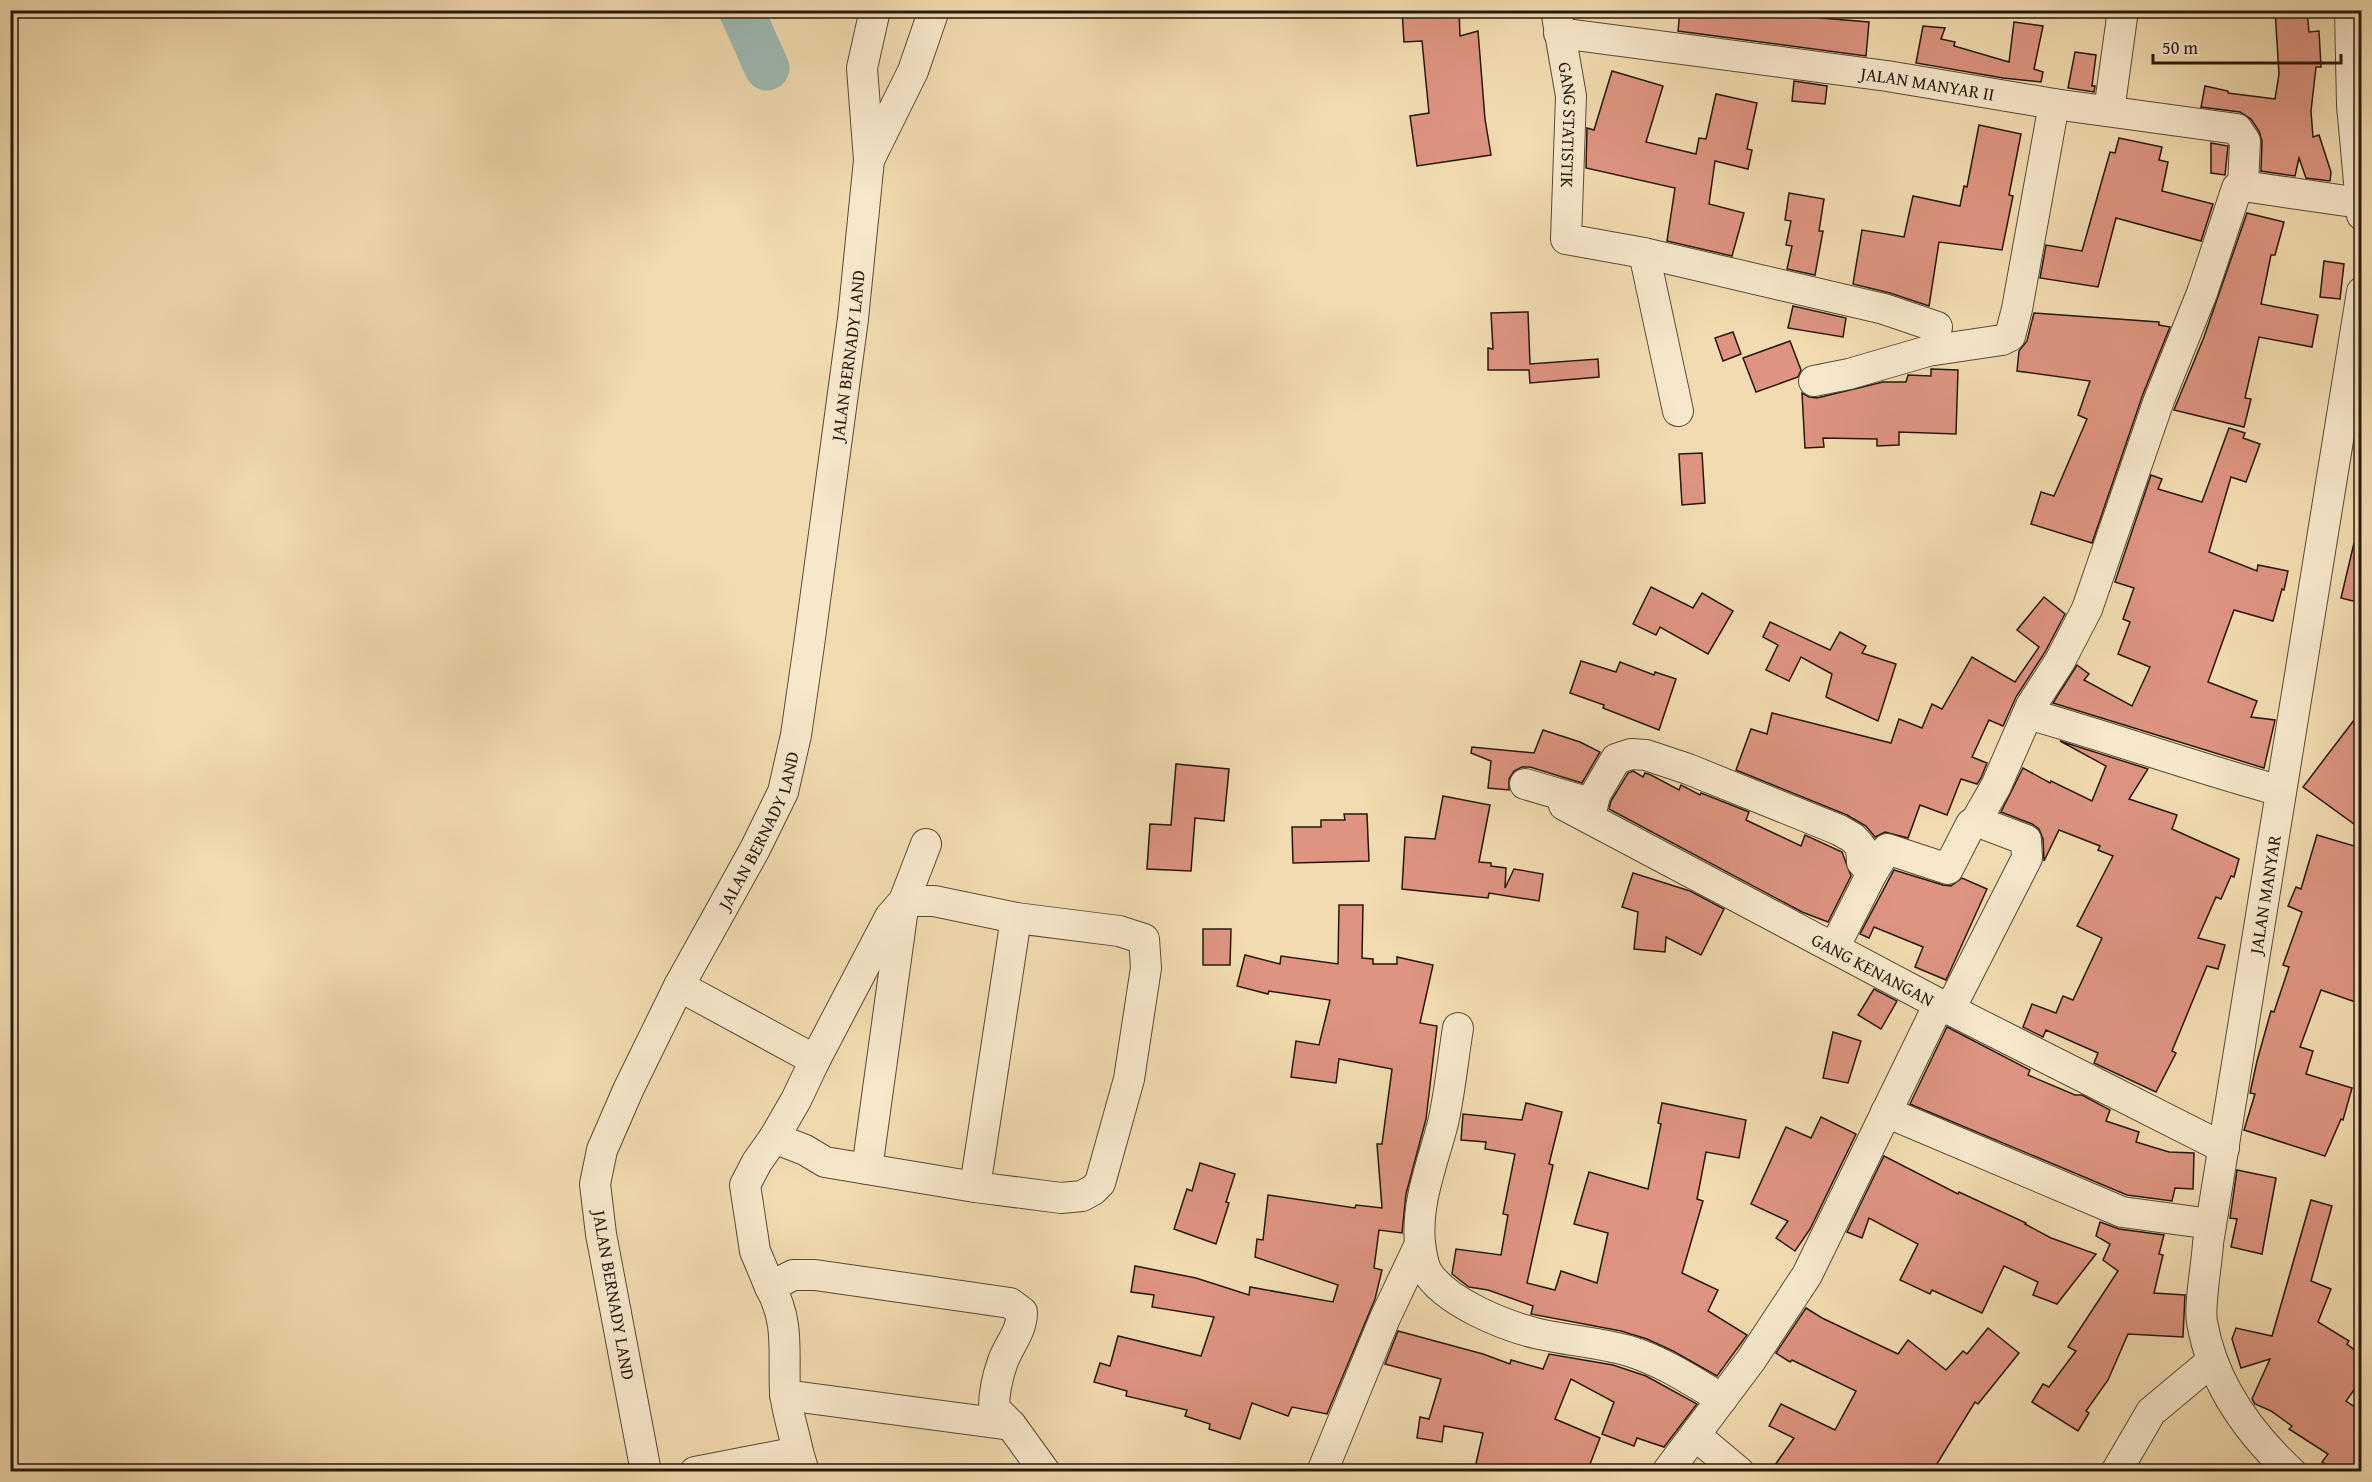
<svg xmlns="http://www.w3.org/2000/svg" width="2372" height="1482" viewBox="0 0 2372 1482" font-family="'Gentium Book Plus',serif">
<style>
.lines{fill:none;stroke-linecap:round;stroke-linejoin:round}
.river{stroke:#9cbab2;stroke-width:45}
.building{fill:#de9480;stroke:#27180f;stroke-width:1.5}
.minor-casing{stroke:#5a4937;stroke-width:32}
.minor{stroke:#f7e8cc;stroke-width:30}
.labels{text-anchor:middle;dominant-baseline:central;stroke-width:6;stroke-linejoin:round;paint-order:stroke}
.street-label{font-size:18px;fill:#27180f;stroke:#f7e8cc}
</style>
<rect width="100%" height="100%" fill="#f2dbb0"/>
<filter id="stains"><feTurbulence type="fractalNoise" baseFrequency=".00333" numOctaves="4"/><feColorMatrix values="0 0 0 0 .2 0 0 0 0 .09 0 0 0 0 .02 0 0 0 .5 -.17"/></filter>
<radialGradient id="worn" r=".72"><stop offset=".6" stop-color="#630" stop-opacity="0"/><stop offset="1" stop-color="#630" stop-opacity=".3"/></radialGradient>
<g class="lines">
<path class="river" d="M741,10l26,58"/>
</g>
<g class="building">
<path d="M1402,10h57l1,26 18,-5 7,88 6,36 -74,11 -7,-50 19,-3 -7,-72 -18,1z"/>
<path d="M1680,10h143l-2,8 48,4 -3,34 -188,-25z"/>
<path d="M2275,10h32l2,22 10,-1 2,36h-5l-5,44 2,26 6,-2 12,37 -1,9 -24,-3 -7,-20 -4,18 -34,-5 1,-30 -3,-10 -8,-12 -11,-7 -39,-5 4,-21 23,5v2l47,6 4,-25z"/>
<path d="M2014,22l29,4 -9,43 9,3 -2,10 -38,-4 -87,-15 7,-37 22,2 -4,11 14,3 -1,4 55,16z"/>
<path d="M2075,52l21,3 -4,31h3l-1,6 -26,-4z"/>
<path d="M1612,71l51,15 -17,56 50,12 3,-16 7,1 10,-45 41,9 -10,46 5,1 -4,19 -33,-8 -6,43 35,9 -12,43 -65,-15 8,-53 -89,-20 1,-40 7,2z"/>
<path d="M1794,81l33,5 -2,18 -33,-3z"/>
<path d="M1979,125l42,9 -12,61 4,1 -11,54 -63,-8 -10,64 -39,-13 -37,-9 9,-54 42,7 9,-41 47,10 4,-20 3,1z"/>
<path d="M2119,138l43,9 -3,13 9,2 -6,29 51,13 -12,37 -85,-23 -18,69 -58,-9 6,-33 36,6 28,-99 5,1z"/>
<path d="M2211,143l17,3 -3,29 -14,-2z"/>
<path d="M1789,193l35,6 -5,32h4l-8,44 -28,-6 5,-23 -6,-1 5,-24 -6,-1z"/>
<path d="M2247,213l37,9 -9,33h-4l-10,49 57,11 -6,32 -53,-10 -14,61 6,1 -7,28 -70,-17 30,-73z"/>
<path d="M2324,261l20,3 -4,35 -20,-2z"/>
<path d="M1793,306l53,12 -3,19 -55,-9z"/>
<path d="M1528,312l2,52 68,-5 1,18 -69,6 -1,-13h-41v-22l5,1 -2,-36z"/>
<path d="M2034,313l125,9v3l11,2 -27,67 -51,149 -61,-19 10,-32 13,4 33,-77 -9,-4 12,-34 -73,-10 2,-20 8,-10z"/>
<path d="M1733,332l8,22 -18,7 -8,-23z"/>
<path d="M1790,341l11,29 -3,7 -42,15 -13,-34z"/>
<path d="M1931,369l27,1 -2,64 -57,-2v13l-22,1v-7l-54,-1 1,9 -19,1 -3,-55 7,4 8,1 66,-16h23l2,-7 23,1z"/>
<path d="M2229,428l16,5 -2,5 17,6 -14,38 -15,-5 -22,75 48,19 1,-6 30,6 -4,19 -2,-1 -9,32 -39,-11 -26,72 49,19 -6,16 24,3 -11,48 -211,-65 24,-38 12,9 -5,6 48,26 18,-39 -32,-13 12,-32 -7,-3 11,-31 -19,-6 36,-107 11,4 -4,10 44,13z"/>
<path d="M1702,453l3,50 -23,2 -3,-51z"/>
<path d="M2354,543l7,1v59l-20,-5z"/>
<path d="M1651,587l42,21 9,-15 31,18 -25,43 -48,-27 -4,8 -23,-11z"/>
<path d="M2044,597l21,17 -20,38 -29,45 -13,29 -14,-6 -17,37 15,6 -6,15 -4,6 -16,-5 -14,36 -27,-10 -12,33 -23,-6 -10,5 -9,-11 -19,-11 -111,-45 15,-41 16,5 5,-21 119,30 8,-24 23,9 10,-24 10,5 30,-52 43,25 24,-35 -22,-17z"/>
<path d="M1770,622l60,28 10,-18 26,14 -4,7 34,11 -18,57 -52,-24 6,-23 -31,-17 -12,24 -23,-11 12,-25 -15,-8z"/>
<path d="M1581,661l35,11 4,-10 34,13 1,-3 21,7 -17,51 -56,-22 1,-3 -34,-12z"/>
<path d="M2361,711v118l-58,-42z"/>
<path d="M1543,730l37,12 20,10 -18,31 -52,-16h-8l-8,4 -5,8v11l-21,-2 3,-27 -20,-8 1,-6 62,6z"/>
<path d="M2060,741l88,28 -19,30 48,16 -5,14 67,30 -5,18 -3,-1 -10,23 -5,-2 -18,41 27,7 -7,24 -11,-3 -35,85 4,2 -20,39 -62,-29 4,-10 -52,-23 -3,7 -20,-10 9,-23 24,9 7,-17 10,4 29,-62 -25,-12 36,-70 -15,-6 2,-4 -41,-16 -15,31 -1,-22 -4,-10 -7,-5 -31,-12 22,-44 27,15 1,-2 41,20 14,-35z"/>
<path d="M1176,764l53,5 -5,52 -29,-3 -4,53 -44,-2 3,-45 21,1z"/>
<path d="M1633,771l10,6 2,-4 6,2 28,15 2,-5 19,10 1,-2 48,19 -3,8 55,26 4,-11 37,17 9,24 -23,46 -26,-10 -193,-103 2,-8 17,-28z"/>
<path d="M1443,796l47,9 -11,57 12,1v3l15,2 -1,20 9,-19 29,5 -4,27 -50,-8 -1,5 -86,-9 3,-52 30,2z"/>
<path d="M1344,814h23l2,47 -76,2 -1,-36h29v-7h24z"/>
<path d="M2317,835l44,13v156l-40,-14 -21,57 13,4 -7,23 46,14 -9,32 -2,-1 -16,37 -81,-26 11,-36 -5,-1 7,-32 14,-50 3,1 15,-45 -6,-2 19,-53 -14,-6 8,-19 5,2z"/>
<path d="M1894,870l49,15 8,1 11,-8 25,11 -41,91 -31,-13 8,-20 -49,-20 -5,11 -9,-4z"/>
<path d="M1633,873l57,18 34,18 -23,46 -35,-18 -1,15 -31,-3 4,-37 -16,-5z"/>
<path d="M1339,905h24l-1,53 11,1v5h24v-7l36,8 -13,58 17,3 -11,93 -20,75 -4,39 -23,-3 -5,38 8,2 -7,29 -48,115 -35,-7 -4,9 -36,-13 -12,36 -31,-10 1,-5 -25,-8 2,-6 -61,-14 1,-5 -33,-9 6,-19 10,3 8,-30 83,20 13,-39 -62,-10 2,-12 -23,-3 4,-26 61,12 53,17 1,-8 83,15 5,-17 -83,-28 2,-18 6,1 5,-45 87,13 1,-3 26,3 -5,-64h5l10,-75 -53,-10 -3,24 -45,-6 5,-36 23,4 11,-45 -61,-9 -1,3 -31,-8 8,-31 35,9 1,-8 57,8z"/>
<path d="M1203,929h28l-1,36h-27z"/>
<path d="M1874,989l23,12 -16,28 -23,-14z"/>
<path d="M1947,1027l83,43 -2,5 47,20h7l28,15 -4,11 33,11 -3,10 33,10 25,1 -1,36 -18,-1 -3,13 -45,-6 -217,-91z"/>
<path d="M1833,1032l28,9 -13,42 -25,-5z"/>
<path d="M1526,1103l36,9 -13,52 4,1 -26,118 28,7 6,-19 36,12 11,-50 -34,-9 15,-52 59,17 13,-65 -3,-1 4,-20 84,17 -7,38 -33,-6 -9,47 6,2 -21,72 36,17 -10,21 39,24 -30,41 -44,-25 -26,-12 -26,-8 -90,-17 2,-8 -45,-16 -19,-3 -17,-13 4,-25 45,6 7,-40 -5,-1 12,-60 -30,-5 1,-7 -25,-2 2,-26 59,6z"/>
<path d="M1821,1117l35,17 -46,95 -15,22 -19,-13 12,-17 -37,-17 35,-77 25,11z"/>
<path d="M1884,1156l74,38 1,-2 67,31 -1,1 26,14 45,16 -39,50 -24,-9 5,-13 -34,-16 -22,47 -50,-23 -2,4 -30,-14 18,-36 -49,-26 -7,20 -15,-6z"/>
<path d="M1200,1163l35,11 -9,28 3,1 -13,41 -42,-15 13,-40 5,2z"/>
<path d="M2237,1170l39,8 -14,76 -31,-7 6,-28 -7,-1z"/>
<path d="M2311,1200l21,6 -21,75 20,8 -13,33 31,19 -2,3 14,11v25l-15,21 15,10v61h-24l-15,-10 6,-8 -39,-25 3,-3 -21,-15 -16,-7 -3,-5 18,-40 -29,9 -9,-29 4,-11 36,8z"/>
<path d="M2100,1222l19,7 45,6 -5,19 4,1 -9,38 31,2 -2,42 -55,-3 -20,46 -22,31 3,2 -11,18 -46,-29 11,-18 6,3 27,-36 -8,-4 50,-76 -15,-11 7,-16 -14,-8z"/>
<path d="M1806,1308l16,10 76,36 10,-14 38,30 17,-19 4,3 21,-26 31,25 -41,51 -3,-2 -43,70h-162l24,-34 -25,-12 12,-22 54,26 21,-39 -64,-31 -2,2 -14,-9z"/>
<path d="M1398,1331l85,23 27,10 1,-4 32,9 6,-15 64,11 33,11 51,28 -33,43 -27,-9 -3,8 -32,-12 12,-32 -43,-23 -16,40 45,19 -13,34h-113l9,-39 -39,-7 -2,16 -25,-4 3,-21 9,2 12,-40 -56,-15z"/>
</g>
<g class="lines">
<g class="minor-casing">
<g id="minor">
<path id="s1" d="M1556,10l15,86 -5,143 78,14 240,56 53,18"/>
<path d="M2350,10l2,95 10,110"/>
<path id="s2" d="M1559,33l328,43 167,28 183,25 8,12 -2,45"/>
<path d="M2109,111l14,-101"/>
<path d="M869,160l44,-89 21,-61"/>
<path d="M1644,253l34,158"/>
<path d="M1814,381l35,-7 79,-23 74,-11 8,-4 7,-27 37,-205"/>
<path d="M2028,714c85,24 168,54 253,77"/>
<path d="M1525,784l68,20 2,-9 21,-36 15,-5 15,1 42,14 151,61 14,8 8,9 1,15 10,11 15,-24 61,20 23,-45 5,-3 20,-35 35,-80 29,-45 27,-52 72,-209 43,-107 35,-105 6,-2 117,17"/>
<path id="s3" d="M1564,805l375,199 285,144"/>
<path d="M904,901h30l82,17 103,13 25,8 2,29 -17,111 -29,104 -7,7 -11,6 -21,2 -86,-11 -150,-25 -20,-12 -31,-12 22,-38 19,-40 75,-143z"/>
<path d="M1834,948l38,-75"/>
<path d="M679,986l136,74"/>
<path d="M1950,1009l77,-151 -1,-18 -50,-19"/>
<path d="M1458,1028c-5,31 -8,64 -15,95 -10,39 -27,79 -23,120 1,8 3,20 6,27 18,32 79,56 113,64 31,7 58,8 90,17 33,10 63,30 93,48"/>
<path d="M1886,1112l236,100 89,12"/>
<path d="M867,1169l37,-268 22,-57"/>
<path d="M975,1187l41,-269"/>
<path d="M770,1287l-15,-36 -10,-66 12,-23 17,-24"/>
<path d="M785,1395l226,30"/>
<path d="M1695,1435l44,37"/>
<path d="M798,1452c-4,-20 -11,-40 -13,-60 -2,-39 5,-70 -15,-105l23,-12h22l195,28 12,9c0,19 -12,31 -19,49 -5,14 -9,32 -9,47l17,17 34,47"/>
<path id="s4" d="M646,1472l-45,-238 -6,-50 7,-34 27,-62 50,-102 76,-137 28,-57 13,-57 13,-90 44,-326 16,-159 -7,-92 13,-58"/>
<path d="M695,1472l103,-20 6,20"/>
<path d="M1322,1472l63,-154 35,-74"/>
<path d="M1667,1472l84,-112 56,-85 132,-271"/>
<path d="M2116,1472l35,-60 61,-51"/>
<path id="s5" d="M2291,1472c-43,-40 -79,-91 -89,-150 -3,-18 5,-58 6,-79l154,-951"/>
</g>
</g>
<use href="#minor" class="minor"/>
</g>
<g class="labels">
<g class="street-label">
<text stroke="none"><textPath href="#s2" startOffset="372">JALAN MANYAR II</textPath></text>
<text stroke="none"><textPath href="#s1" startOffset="116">GANG STATISTIK</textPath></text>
<text stroke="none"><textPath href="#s4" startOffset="1170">JALAN BERNADY LAND</textPath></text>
<text stroke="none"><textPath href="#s4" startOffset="684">JALAN BERNADY LAND</textPath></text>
<text stroke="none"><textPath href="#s5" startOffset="610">JALAN MANYAR</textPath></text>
<text stroke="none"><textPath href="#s3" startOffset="350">GANG KENANGAN</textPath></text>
<text transform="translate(614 1295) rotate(80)">JALAN BERNADY LAND</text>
</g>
</g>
<rect width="2372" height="1482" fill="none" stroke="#f2dbb0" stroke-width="36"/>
<rect x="12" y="12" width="2348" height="1458" fill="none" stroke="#27180f" stroke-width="3"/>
<rect x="18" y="18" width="2336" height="1446" fill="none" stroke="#27180f" stroke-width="1.5"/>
<path d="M2153 54v9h188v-9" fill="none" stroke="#27180f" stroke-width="3"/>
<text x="2162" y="54" font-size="18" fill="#27180f" stroke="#f7e8cc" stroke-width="4.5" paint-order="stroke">50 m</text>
<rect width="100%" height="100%" filter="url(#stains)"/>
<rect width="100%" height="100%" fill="url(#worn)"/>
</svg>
